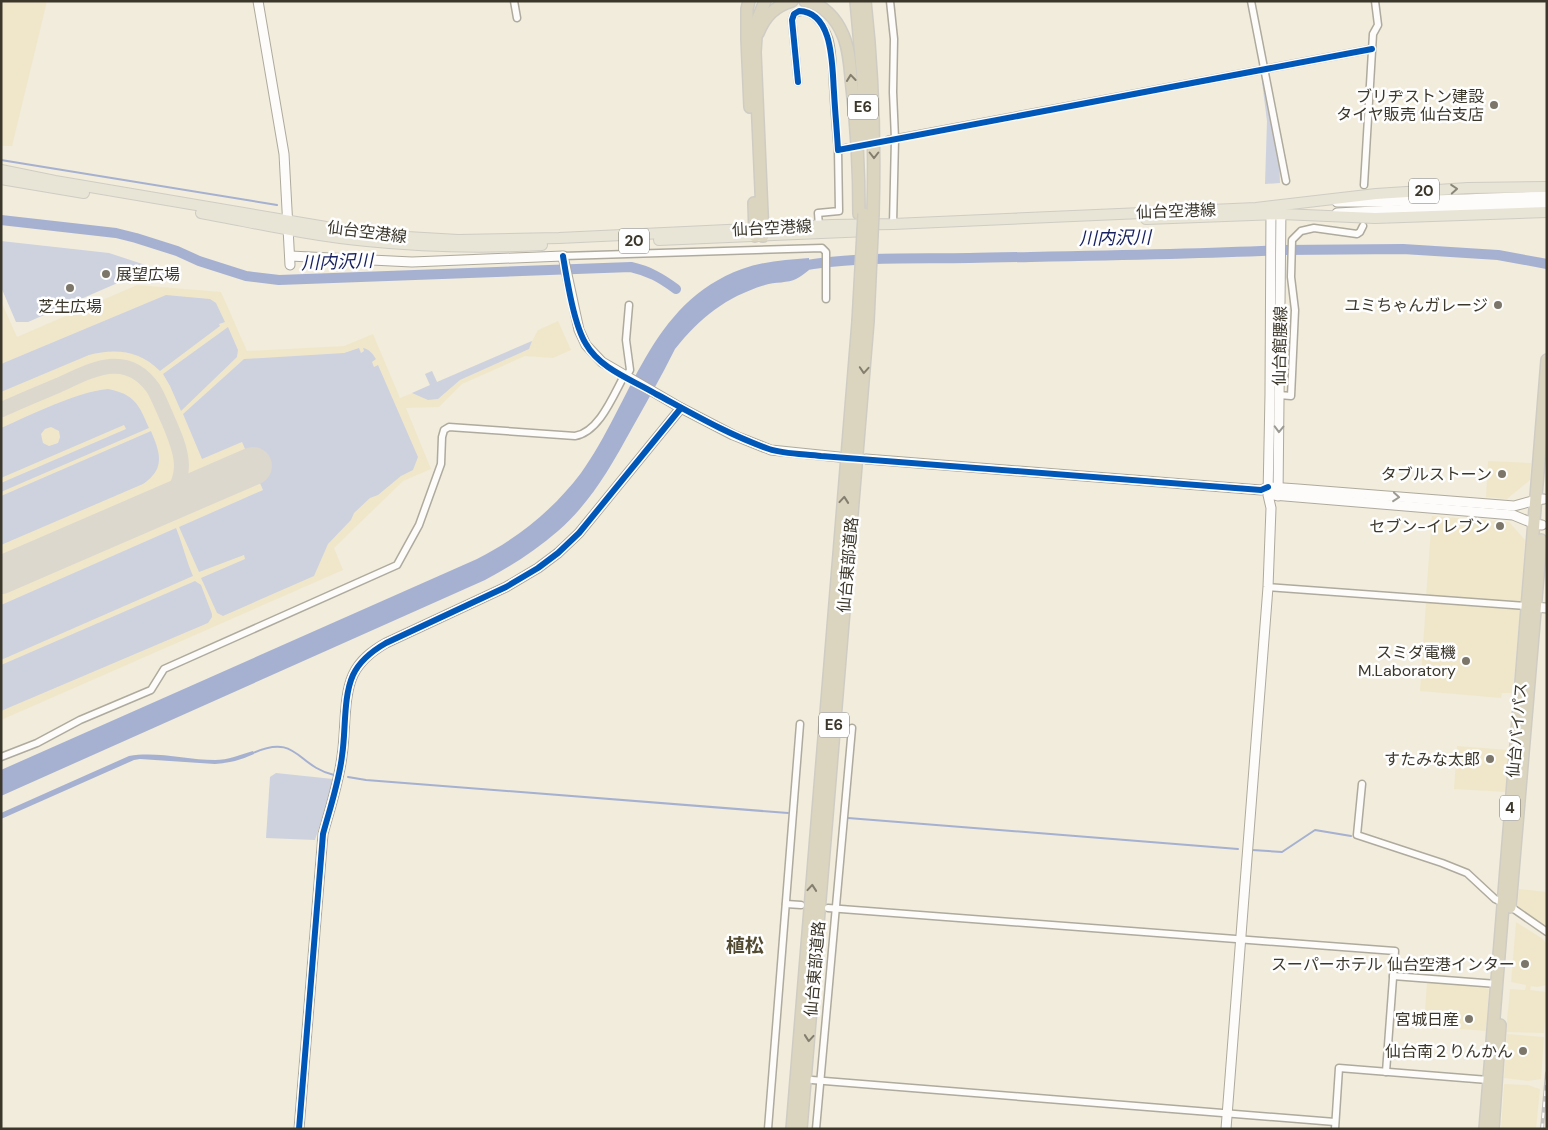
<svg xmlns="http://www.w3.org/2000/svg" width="1548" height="1130" viewBox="0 0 1548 1130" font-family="'DM Sans','Noto Sans JP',sans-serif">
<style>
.built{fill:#f0e7cb}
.green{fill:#ced2df;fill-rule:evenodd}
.water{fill:#a6b0d1}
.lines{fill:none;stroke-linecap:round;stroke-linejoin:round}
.stream{stroke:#a6b0d1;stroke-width:2}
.river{stroke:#a6b0d1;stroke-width:10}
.taxiway{stroke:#dcd8ce;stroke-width:15}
.runway{stroke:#dcd8ce;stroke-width:38}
.street-tunnel{stroke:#cdc8b8;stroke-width:6;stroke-dasharray:6 3;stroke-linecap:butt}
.street-casing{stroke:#aeaa9d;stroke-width:9}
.secondary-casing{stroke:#aeaa9d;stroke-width:11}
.primary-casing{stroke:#cfccc4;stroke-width:12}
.highway-casing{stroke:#cfccc4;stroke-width:14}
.street{stroke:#fdfcfa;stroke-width:6}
.secondary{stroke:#fdfcfa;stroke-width:9}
.primary{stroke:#e8e5d6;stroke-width:10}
.highway{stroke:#dbd5bf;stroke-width:11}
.rail-casing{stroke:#c6c5c1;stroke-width:4}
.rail{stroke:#fefefe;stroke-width:2;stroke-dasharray:5.5;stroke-linecap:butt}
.highway-bridge-casing{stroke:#cfccc4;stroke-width:14;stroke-linecap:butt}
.highway-bridge{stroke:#dbd5bf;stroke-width:11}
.cycleway-casing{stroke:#fefefe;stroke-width:9}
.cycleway{stroke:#0057b8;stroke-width:6}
.oneway{stroke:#837e6e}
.oneway2{stroke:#898578}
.oneway3{stroke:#9c9a92}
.poi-dot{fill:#7b7669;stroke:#fefefe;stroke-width:2}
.labels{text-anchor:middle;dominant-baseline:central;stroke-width:5;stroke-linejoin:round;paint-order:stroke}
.shield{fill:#fefefe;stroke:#76736a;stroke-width:1}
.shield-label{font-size:15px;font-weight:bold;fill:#3b372b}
.poi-label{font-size:16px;fill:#3b372b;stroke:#fefefe;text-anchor:end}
.street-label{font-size:16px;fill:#3b372b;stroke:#fefefe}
.water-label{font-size:18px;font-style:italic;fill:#16205f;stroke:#fefefe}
.quarter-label{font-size:19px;font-weight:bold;fill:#534b31;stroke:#fefefe}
</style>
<rect width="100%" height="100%" fill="#f1ecdb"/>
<g class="built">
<path d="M1,1h46l-35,145h-11z"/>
<path d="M137,285l84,7 26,59 97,-5 29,-12 27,64 30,-12 -5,-12 7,-3 5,11 95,-41 6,-11 20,-9 13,29 -18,8 -28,-2 -63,28 -23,23 -33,1 25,61 -28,12 -69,67 9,22 -342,150v-419l16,36z"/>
<path d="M1488,461l43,2 -1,17 -23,19 -21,-2z"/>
<path d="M1432,516l77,6 16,18 -4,63 -95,-6z"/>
<path d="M1426,602l94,8 -7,83h-11l-1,5 -81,-7z"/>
<path d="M1457,746l52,4 -3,42 -52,-3z"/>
<path d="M1519,889l28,3v37l-30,-20z"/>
<path d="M1516,922l27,17 4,6v40l-10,2 -6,-1 -1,4 17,2 -3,41 -38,-1 4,-43 15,1 1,-5 -15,-3z"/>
<path d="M1427,982l42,3 20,4 -3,42 -62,-5z"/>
<path d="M1507,1034l37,3 -3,42 -13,2 -24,-3z"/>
<path d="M1504,1084l24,1 12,4 -4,40h-35z"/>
</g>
<g class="green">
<path d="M1261,74h2l16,82 1,27 -15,1 2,-63z"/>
<path d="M1,241l108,12 70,23 -2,2 -41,-3 -108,47h-12l-15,-35z"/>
<path d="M166,295l44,4 6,4 9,19 -6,2 1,2 -60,45c-20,-20 -44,-23 -71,-16l-88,37v-28z"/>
<path d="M228,327l10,23 -1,7 -56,54 -11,-25 -7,-12z"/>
<path d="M532,341l-3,8 -69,31 -22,19 -10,1 -16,-7 18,-8 -5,-11 7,-3 5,11z"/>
<path d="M359,348l2,5 3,-2 -1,-3c6,1 10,6 13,11l-4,3 2,5 4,-2 40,92 -5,13 -12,6 -23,19 -8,3 -16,15 -3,7 -23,24 -14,32 -91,40 -6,-3 -16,-35 44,-19 -1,-4 -45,17 -20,-45 84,-37 -21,-48 -40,17 -19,-45 61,-55 100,-6z"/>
<path d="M108,389c26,5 31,15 41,39l-148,64v-9l125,-54 -2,-4 -123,53v-50c30,-13 75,-36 107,-39zM51,427l8,4 1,6 -2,6 -9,3 -6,-3 -2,-9 4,-5z"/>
<path d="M151,431c9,22 15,37 -8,53l-142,61v-49z"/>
<path d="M176,528c7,17 10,32 17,48l-192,84v-55z"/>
<path d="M195,581l6,4 11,29v3l-4,6 -207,88v-46z"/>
<path d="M276,773l57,6 -3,14 -15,47 -49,-2 4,-61z"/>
</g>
<g class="water">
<path d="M809,258v12c-4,3 -9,7 -13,9 -7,4 -22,3 -31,6 -39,12 -64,32 -90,64 -14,28 -29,54 -44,81 -21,38 -40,72 -73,101 -23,20 -47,35 -73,49l-484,216v-26l476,-211c41,-21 76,-49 104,-86 52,-72 68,-170 161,-204 21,-8 45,-9 67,-11z"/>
<path d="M253,751l1,3c-13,6 -25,9 -39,10l-75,-5 -6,1 -133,59v-6l128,-57c28,-5 58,4 86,4 13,0 25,-5 38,-9z"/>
</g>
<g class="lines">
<g class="stream">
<path d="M1,160l276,45"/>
<path d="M253,753c45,-20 43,13 81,22"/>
<path d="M348,777l18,3 422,33"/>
<path d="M848,818l390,31"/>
<path d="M1252,850l30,2 33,-22 36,6"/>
</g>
<g class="river">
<path d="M1,220l115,13 20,5 41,13 22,10 47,15 33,4 352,-13c18,4 30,11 45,22"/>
<path d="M795,267c57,-11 116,-8 174,-9 105,-2 209,-3 314,-8l120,-1 95,6 49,9"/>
</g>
<path class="taxiway" d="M1,410c19,-9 39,-17 58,-25 33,-15 67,-35 94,3 6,10 10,21 15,32 14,32 23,56 -4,84"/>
<path class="runway" d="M1,575l252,-109"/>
<path class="street-tunnel" d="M847,148l41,-8"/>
<g class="street-casing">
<g id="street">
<path d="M514,1l3,17"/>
<path d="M890,1l4,38 -1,53 2,47 -2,85"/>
<path d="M1251,1l35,180"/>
<path d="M798,82l-6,-62 2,-6c16,-10 30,11 35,25 4,14 3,28 4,42 1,23 3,46 5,69l9,-2"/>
<path d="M888,140l484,-91"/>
<path d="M1364,185l9,-151 5,-9 -3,-24"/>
<path d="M819,226l-1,-13 21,-2 -1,-61"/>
<path d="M563,256l259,-8 4,4v47"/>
<path d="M626,377l4,-7 -4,-30 3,-35"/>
<path d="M1279,395l12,1 4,-86 -4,-33 1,-37 9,-9 13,-3 43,6 3,-2 3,-6"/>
<path d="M1268,587l259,19"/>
<path d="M1,757l36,-14 43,-23 71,-30 13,-21 233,-104 22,-40 22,-61 1,-27 2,-7 5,-3 126,9c24,-4 38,-40 49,-60"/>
<path d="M1362,784l-5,51 85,28 25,10 28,26 16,8 36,25"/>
<path d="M786,904l15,1"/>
<path d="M828,908l567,43 -9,121"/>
<path d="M1393,976l104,8"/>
<path d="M812,1080l523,42"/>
<path d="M768,1129l32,-405"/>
<path d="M816,1129l36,-401"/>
<path d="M1335,1129l4,-61 149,12"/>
</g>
</g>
<g class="secondary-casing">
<g id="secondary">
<path d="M258,1l26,153 6,111"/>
<path d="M1337,202h40l170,-6"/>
<path d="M1337,213l131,-7 79,-2"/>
<path d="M290,256l122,6 151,-6 16,74 7,15 16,17 79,46 52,27 38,15 68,7"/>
<path d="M866,459l395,31 7,-3 30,2 216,17 22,-6 8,-1"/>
<path d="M1273,495l240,20 22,9 7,1"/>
<path d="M1278,496l3,-289"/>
<path d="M1530,607l17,1"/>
<path d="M299,1129l24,-295c7,-26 16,-52 19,-78 4,-25 1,-59 11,-81 7,-15 19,-24 33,-32l120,-56 32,-19 20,-15 21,-20 102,-125"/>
<path d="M1226,1129l42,-542 3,-79 -3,-13 2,-101 1,-185"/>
</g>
</g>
<g class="primary-casing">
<g id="primary">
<path d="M1,170l54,11 271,46 64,9 68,4 101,-2 273,-13 61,-1 363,-16 120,-14 92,-6 79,-1"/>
<path d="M1,179l83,14"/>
<path d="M201,213c55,10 110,23 166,28 58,6 116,7 175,4"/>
<path d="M1146,219l135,-5 94,4 172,-6"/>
<path d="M659,240l210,-9"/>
</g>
</g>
<g class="highway-casing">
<g id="highway">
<path d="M749,1l-2,8v30l3,68"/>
<path d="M805,1c18,3 31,17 38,34 7,16 7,35 9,53 5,42 7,84 7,126"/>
<path d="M856,1l7,78 1,56"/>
<path d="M865,1c8,71 10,142 8,212"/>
<path d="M758,33c7,-17 17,-27 34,-32"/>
<path d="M754,203l1,33"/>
<path d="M763,236l-8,-184 2,-31 8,-20"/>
<path d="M1510,907l31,-367"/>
<path d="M792,1129l66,-807"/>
<path d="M801,1129l67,-808"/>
<path d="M1485,1129l62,-769"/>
<path d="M1493,1129l7,-104"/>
</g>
</g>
<use href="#street" class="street"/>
<use href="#secondary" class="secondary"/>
<use href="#primary" class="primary"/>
<use href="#highway" class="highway"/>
<g class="rail-casing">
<path id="rail" d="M1542,1129l5,-56"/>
</g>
<use href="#rail" class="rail"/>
<g class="highway-bridge-casing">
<g id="highway-bridge">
<path d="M868,321l5,-108"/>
<path d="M858,322l6,-108"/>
</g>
</g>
<use href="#highway-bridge" class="highway-bridge"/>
<g class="cycleway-casing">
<g id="cycleway">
<path d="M798,82l-6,-62 2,-6 5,-3c35,1 33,56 35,81 1,19 3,39 4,58l534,-101"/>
<path d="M563,256c4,24 11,69 23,88 14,25 47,36 70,50 37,20 73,41 113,55 15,5 36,5 52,7l440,34 7,-3"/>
<path d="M299,1129l24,-295c7,-26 16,-52 19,-78 4,-25 1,-59 11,-81 7,-15 19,-24 33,-32l120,-56 32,-19 20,-15 21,-20 102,-125"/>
</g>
</g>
<use href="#cycleway" class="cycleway"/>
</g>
<defs><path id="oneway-chevron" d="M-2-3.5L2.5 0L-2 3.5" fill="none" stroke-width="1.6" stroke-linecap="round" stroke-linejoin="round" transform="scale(1.25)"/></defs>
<g class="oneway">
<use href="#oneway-chevron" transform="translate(851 78) rotate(-96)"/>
<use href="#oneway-chevron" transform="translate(874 155) rotate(90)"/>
<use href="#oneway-chevron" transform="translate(864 370) rotate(94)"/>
<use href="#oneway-chevron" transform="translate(844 500) rotate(-85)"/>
<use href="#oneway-chevron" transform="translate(812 888) rotate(-85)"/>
<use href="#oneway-chevron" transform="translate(809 1038) rotate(95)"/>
</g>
<use class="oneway2" href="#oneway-chevron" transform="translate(1454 189) rotate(-4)"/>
<g class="oneway3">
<use href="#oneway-chevron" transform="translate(1279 429) rotate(91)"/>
<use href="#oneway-chevron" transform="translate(1396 497) rotate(5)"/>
</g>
<g class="poi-dot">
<circle cx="1494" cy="105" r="5"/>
<circle cx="106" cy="274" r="5"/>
<circle cx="70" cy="288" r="5"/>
<circle cx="1498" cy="305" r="5"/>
<circle cx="1502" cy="474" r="5"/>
<circle cx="1500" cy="526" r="5"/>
<circle cx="1466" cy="661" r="5"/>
<circle cx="1490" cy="759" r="5"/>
<circle cx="1525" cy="964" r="5"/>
<circle cx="1469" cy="1019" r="5"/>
<circle cx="1523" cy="1051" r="5"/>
</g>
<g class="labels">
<g class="shield">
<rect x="848" y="94.5" width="30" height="25" rx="4"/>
<rect x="1409" y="178.5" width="30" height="25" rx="4"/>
<rect x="619" y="228.5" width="30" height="25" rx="4"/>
<rect x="819" y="712.5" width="30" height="25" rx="4"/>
<rect x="1500" y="795.5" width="20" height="25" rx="4"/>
</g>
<g class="shield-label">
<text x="863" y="107">E6</text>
<text x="1424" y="191">20</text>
<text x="634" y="241">20</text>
<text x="834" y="725">E6</text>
<text x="1510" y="808">4</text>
</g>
<g class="poi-label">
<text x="1484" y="96">ブリヂストン建設<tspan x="1484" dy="18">タイヤ販売 仙台支店</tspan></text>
<text x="116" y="274" text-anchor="start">展望広場</text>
<text x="1488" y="305">ユミちゃんガレージ</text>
<text x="70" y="306" text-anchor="middle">芝生広場</text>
<text x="1492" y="474">タブルストーン</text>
<text x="1490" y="526">セブン-イレブン</text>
<text x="1456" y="652">スミダ電機<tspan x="1456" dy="18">M.Laboratory</tspan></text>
<text x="1480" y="759">すたみな太郎</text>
<text x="1515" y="964">スーパーホテル 仙台空港インター</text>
<text x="1459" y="1019">宮城日産</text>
<text x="1513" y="1051">仙台南２りんかん</text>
</g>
<g class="street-label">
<text transform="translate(1176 211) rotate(-2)">仙台空港線</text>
<text transform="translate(772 228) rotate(-3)">仙台空港線</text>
<text transform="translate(367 232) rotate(7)">仙台空港線</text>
<text transform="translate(1280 346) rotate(-89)">仙台館腰線</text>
<text transform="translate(848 565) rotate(-85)">仙台東部道路</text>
<text transform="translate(1517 730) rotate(-85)">仙台バイパス</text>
<text transform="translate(815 969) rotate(-85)">仙台東部道路</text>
</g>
<g class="water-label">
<text transform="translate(1115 238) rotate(-1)">川内沢川</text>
<text transform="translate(337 262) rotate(-2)">川内沢川</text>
</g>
<g class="quarter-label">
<text x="745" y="945">植松</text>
</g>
</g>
<rect width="1548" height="1130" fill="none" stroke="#3b372b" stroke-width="5"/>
</svg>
